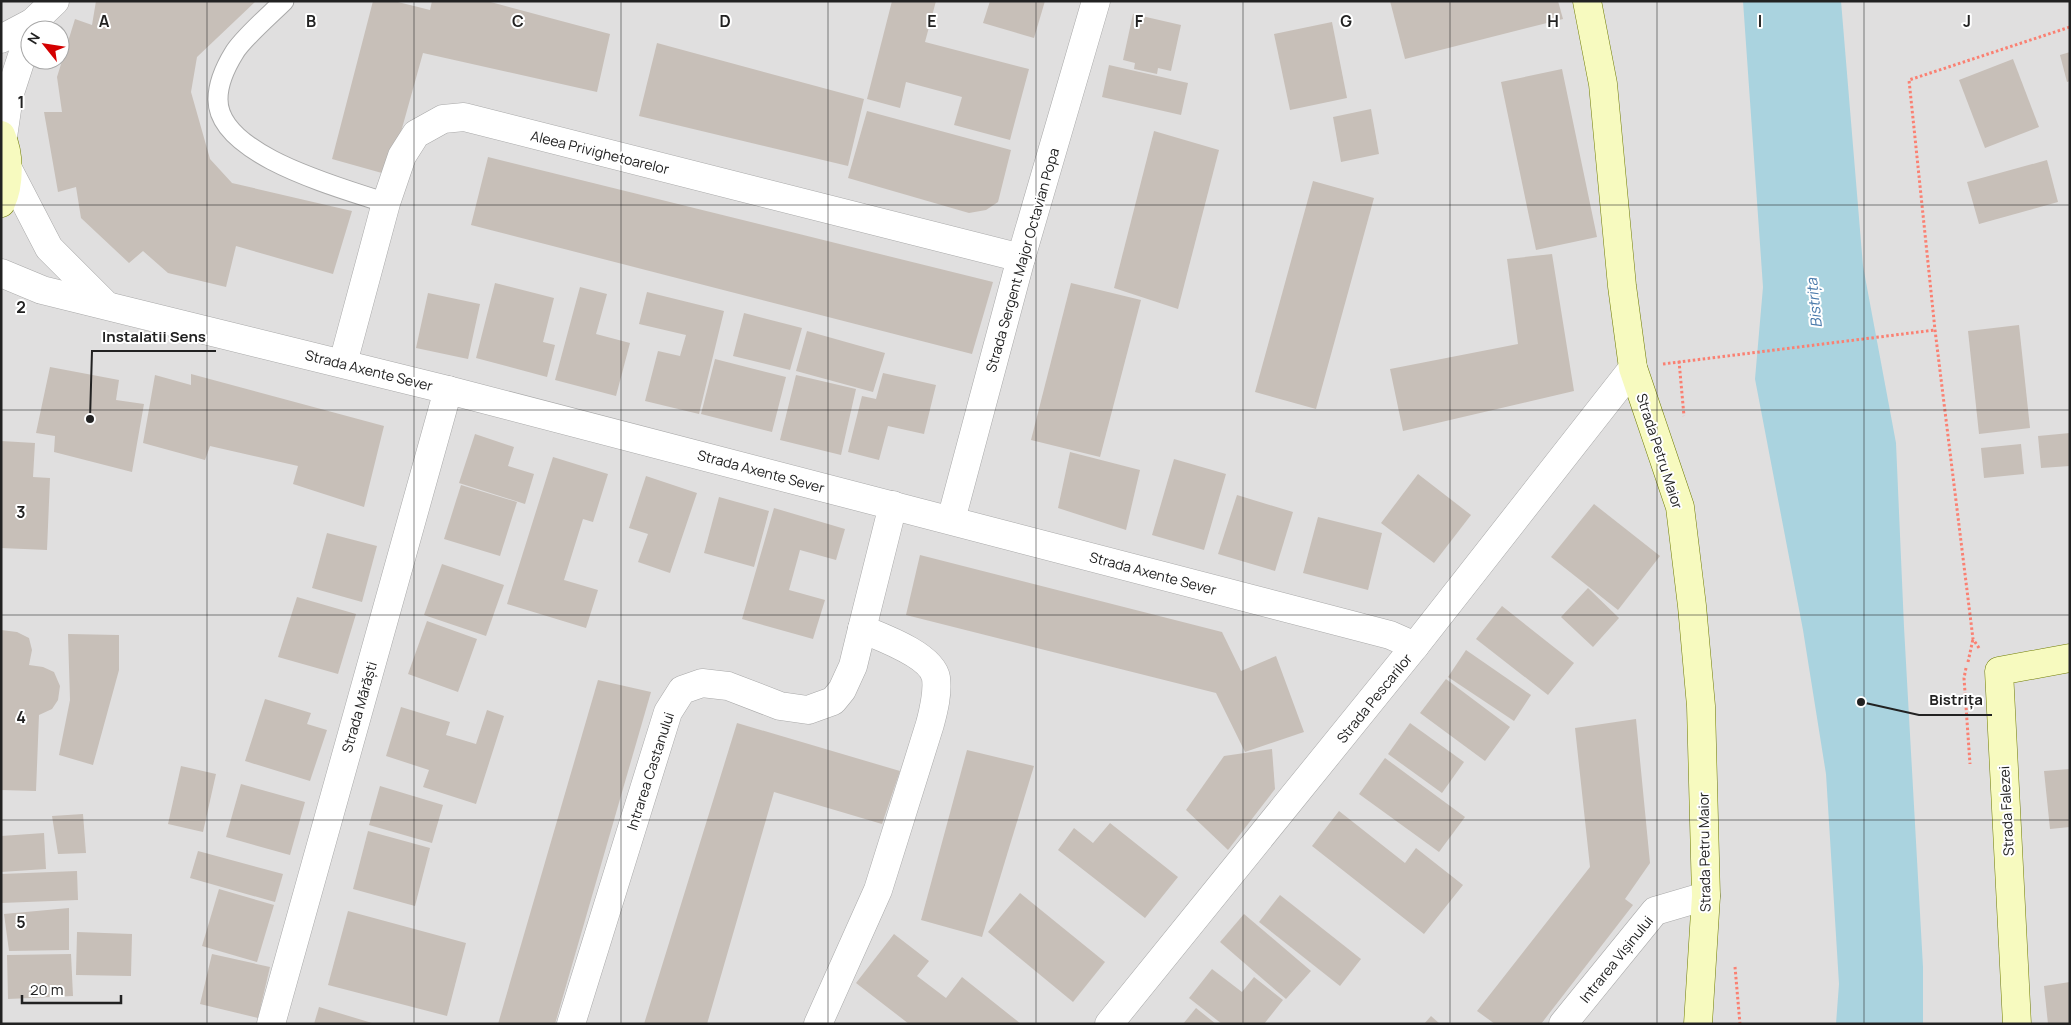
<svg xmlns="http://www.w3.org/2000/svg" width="2071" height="1025" viewBox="0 0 2071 1025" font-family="Manrope,sans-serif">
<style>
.residential{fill:#e0dfdf;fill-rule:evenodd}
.water{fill:#aad3df}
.building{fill:#c7bfb8}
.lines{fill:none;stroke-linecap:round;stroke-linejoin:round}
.lane-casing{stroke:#a9a9a9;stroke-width:21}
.street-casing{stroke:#a9a9a9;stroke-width:29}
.secondary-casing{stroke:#707d05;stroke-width:29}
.path{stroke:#fa8072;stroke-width:3;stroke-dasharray:2.5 2.5;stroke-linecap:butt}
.lane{stroke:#fff;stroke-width:19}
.street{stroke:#fff;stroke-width:28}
.secondary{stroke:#f7fabf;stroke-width:28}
.grid{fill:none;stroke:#222;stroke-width:1;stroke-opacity:0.55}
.labels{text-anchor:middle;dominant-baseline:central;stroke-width:4;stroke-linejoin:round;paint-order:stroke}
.street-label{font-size:14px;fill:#222;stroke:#fff}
.water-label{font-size:15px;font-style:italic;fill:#4a7aab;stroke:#fff}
.grid-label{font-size:16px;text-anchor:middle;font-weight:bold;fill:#222;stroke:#fff;stroke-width:4;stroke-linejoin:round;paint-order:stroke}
.leader{fill:none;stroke:#222;stroke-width:2}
.callout-dot{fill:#222;stroke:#fff;stroke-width:2}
.callout-label{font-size:15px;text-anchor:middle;font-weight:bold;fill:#222;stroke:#fff;stroke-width:4;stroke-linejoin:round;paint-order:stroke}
</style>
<rect width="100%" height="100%" fill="#f2efe9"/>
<path class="residential" d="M1,1h2069v1023h-2069zM30,30h30v30h-30z"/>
<path class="water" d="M1743,1h98l22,265 33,177 8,184 19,340v57h-87l3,-40 -13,-210 -23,-144 -48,-251 8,-92z"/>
<g class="building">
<path d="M96,1h160l-59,56 -6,35 19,67 22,24 120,28 -19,63 -97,-28 -10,41 -58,-14 -25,-22 -14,12 -48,-45 -5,-31 -18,5 -14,-80h18l-5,-35 18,-58 17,6z"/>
<path d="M373,1h21l36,9 2,-9h55l123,33 -13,58 -174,-39 -34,122 -57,-16z"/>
<path d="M892,1h44l-11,41 104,27 -19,71 -56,-15 8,-28 -56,-15 -6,26 -33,-9z"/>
<path d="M990,1h55l-11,37 -51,-15z"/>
<path d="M1390,1h168l5,18 -158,40z"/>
<path d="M1133,14l48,11 -10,46 -13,-3 -1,6 -23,-5 1,-6 -12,-3z"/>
<path d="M1332,22l15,76 -57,12 -16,-76z"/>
<path d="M657,43l207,56 -16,67 -209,-50z"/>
<path d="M2070,52v29l-3,1 -7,-27z"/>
<path d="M2013,59l26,68 -54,21 -26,-68z"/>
<path d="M1109,65l79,18 -7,32 -79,-18z"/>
<path d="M1562,69l35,168 -61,13 -35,-168z"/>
<path d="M1371,109l8,45 -38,8 -8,-45z"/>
<path d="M867,111l144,39 -13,52 -12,8 -17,3 -121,-35z"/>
<path d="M1154,131l65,19 -41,159 -64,-21z"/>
<path d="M488,157l505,125 -21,72 -501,-129z"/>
<path d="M2047,160l11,42 -79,22 -12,-42z"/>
<path d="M1313,181l61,17 -58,211 -61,-17z"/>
<path d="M1552,254l22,137 -171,40 -13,-62 128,-25 -11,-85z"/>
<path d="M495,283l59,15 -11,44 12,3 -8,32 -71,-19z"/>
<path d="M1071,283l70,17 -41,157 -69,-17z"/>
<path d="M580,287l27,7 -11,40 34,9 -14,53 -61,-16z"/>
<path d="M647,292l77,19 -25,103 -54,-13 13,-50 22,5 6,-21 -47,-11z"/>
<path d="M428,293l52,11 -12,55 -52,-11z"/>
<path d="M744,313l58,15 -12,42 -57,-14z"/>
<path d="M2019,325l11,103 -51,6 -11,-103z"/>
<path d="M807,331l78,22 -12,39 -77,-21z"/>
<path d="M715,359l71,18 -14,55 -71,-18z"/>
<path d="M50,367l69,13 -3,20 28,4 -12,68 -78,-20 1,-16 -19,-3z"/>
<path d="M883,373l53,12 -12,49 -36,-8 -9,34 -31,-8 14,-56 14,3z"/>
<path d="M191,374l193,52 -20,81 -71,-23 5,-18 -88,-20 -5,14 -62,-17 12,-68 36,10z"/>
<path d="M796,375l60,14 -15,66 -61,-15z"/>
<path d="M2070,433v33l-29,2 -3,-32z"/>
<path d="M475,434l39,13 -6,19 26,8 -9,30 -66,-21z"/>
<path d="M1,441l34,2 -2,34 17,1 -3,72 -46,-2z"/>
<path d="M2021,444l3,30 -40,4 -3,-30z"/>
<path d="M1070,452l70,18 -14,60 -68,-22z"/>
<path d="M553,457l55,17 -15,48 -10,-3 -19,61 34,10 -12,38 -79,-24z"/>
<path d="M1174,459l52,15 -22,76 -52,-15z"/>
<path d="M1418,474l53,41 -37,48 -53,-40z"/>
<path d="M646,476l51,17 -27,80 -32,-11 10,-28 -19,-6z"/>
<path d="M461,485l56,17 -17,54 -56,-17z"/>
<path d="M1237,495l56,17 -18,59 -57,-17z"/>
<path d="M719,497l50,14 -15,56 -50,-14z"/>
<path d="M1594,504l66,52 -42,54 -67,-53z"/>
<path d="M774,508l71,21 -9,31 -36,-10 -11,40 36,10 -12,39 -71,-20z"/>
<path d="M1318,517l64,16 -14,57 -65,-17z"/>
<path d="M327,533l50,13 -15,56 -50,-14z"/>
<path d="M920,555l302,77 19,39 35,-15 28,76 -59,20 -29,-59 -310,-78z"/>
<path d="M442,564l62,21 -18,51 -62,-21z"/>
<path d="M1588,588l31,30 -26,29 -32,-30z"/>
<path d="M297,597l59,17 -18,60 -60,-17z"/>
<path d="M1502,606l72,57 -26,32 -72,-56z"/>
<path d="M427,621l50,18 -19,53 -50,-18z"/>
<path d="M1,630l16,2 12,6 3,12 -3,15 14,2 11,5 6,14 -2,14 -6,9 -13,6 -3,76 -35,-1z"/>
<path d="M68,634l51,1v35l-26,95 -34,-10 11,-55z"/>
<path d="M1466,650l65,45 -17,26 -66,-44z"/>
<path d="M1446,679l64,48 -25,34 -65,-48z"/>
<path d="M598,680l53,12 -96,332h-57z"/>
<path d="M265,699l46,14 -4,11 20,6 -17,51 -65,-20z"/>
<path d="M401,707l49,15 -4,13 30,9 11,-34 17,6 -28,88 -53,-17 6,-17 -43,-14z"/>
<path d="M1636,719l14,144 -25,36 8,6 -92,119h-46l-18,-13 113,-144 -15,-139z"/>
<path d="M737,723l163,48 -18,53 -108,-32 -67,232h-63z"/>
<path d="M1410,723l54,39 -22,31 -54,-39z"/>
<path d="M1272,749l3,40 -47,61 -42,-40 38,-54z"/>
<path d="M967,750l67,16 -52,171 -61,-17z"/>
<path d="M1385,758l80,59 -26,35 -80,-58z"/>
<path d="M181,766l35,8 -13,58 -35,-8z"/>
<path d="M2070,769v58l-20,2 -6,-58z"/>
<path d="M241,784l64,18 -15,53 -64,-18z"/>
<path d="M380,786l63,19 -11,38 -63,-18z"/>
<path d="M1339,811l66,52 11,-15 47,37 -39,49 -112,-88z"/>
<path d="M83,814l3,39 -28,1 -6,-38z"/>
<path d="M1110,823l68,54 -33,41 -87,-68 16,-22 19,15z"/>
<path d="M368,831l62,17 -15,58 -62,-17z"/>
<path d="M44,833l2,36 -45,3v-36z"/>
<path d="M198,851l85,23 -8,28 -85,-24z"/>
<path d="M77,871l1,29 -77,3v-29z"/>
<path d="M219,889l55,16 -17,57 -55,-16z"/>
<path d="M1020,893l85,69 -32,40 -85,-70z"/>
<path d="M1280,895l81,64 -21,27 -81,-64z"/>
<path d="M69,908v42l-60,1 -5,-37z"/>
<path d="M348,911l118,32 -19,73 -119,-31z"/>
<path d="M1244,914l67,57 -25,28 -66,-57z"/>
<path d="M77,932l55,2 -1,42 -55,-1z"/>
<path d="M894,934l35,27 -12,15 29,22 16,-21 59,47h-112l-53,-41z"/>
<path d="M71,954l2,42 -65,3 -1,-44z"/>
<path d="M212,954l58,13 -12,51 -58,-14z"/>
<path d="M1212,969l30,23 12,-15 29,23 -19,24h-42l-33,-26z"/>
<path d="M2070,982v42h-22l-4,-38z"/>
<path d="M319,1007l53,16v1h-58z"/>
<path d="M1196,1008l20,16h-33z"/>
<path d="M1431,1016l9,8h-16z"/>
</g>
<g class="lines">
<g class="lane-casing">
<path id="lane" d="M284,1c-13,13 -42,38 -50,52 -8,13 -16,30 -16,46 -1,57 125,89 168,104"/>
</g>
<g class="street-casing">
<g id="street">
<path d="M1,39l32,-17 22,-21"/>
<path d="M3,137l6,-41 24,-74"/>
<path d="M8,169l41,79 56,56"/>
<path d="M1,273l41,17 406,100 942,245 25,11"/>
<path d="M343,363l43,-160 16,-47 14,-22 27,-15 21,-2 557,141"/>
<path d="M951,520l70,-262 75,-257"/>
<path d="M271,1024l177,-634"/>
<path d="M571,1024l97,-312 14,-22 20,-7 26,3 52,20 28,4 25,-9 9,-11 11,-24 9,-37"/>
<path d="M818,1024l60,-134 52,-166c4,-15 8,-31 6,-46 -4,-23 -55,-41 -74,-49l31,-124"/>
<path d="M1109,1024l306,-378 218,-278"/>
<path d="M1563,1024l92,-113 51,-15"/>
</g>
</g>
<g class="secondary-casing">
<g id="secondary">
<path d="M1587,1l16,83 19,202 11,82 47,139 12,99 9,100 5,190 -8,128"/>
<path d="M1,135c9,20 9,49 0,68"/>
<path d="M2017,1024l-18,-353 71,-13"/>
</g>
</g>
<g class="path">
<path d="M1679,361l5,55"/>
<path d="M1663,364l272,-34"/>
<path d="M1979,648l-6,-9 -38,-309 -26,-250 161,-53"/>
<path d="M1968,662l5,-23"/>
<path d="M1966,668l-2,10 6,86"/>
<path d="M1735,967l5,57"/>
</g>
<use href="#lane" class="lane"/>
<use href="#street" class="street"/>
<use href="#secondary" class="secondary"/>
</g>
<path class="grid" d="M207,1v1023M414,1v1023M621,1v1023M828,1v1023M1036,1v1023M1243,1v1023M1450,1v1023M1657,1v1023M1864,1v1023M1,205h2069M1,410h2069M1,615h2069M1,820h2069"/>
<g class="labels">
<g class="street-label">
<text transform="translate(600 152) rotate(14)">Aleea Privighetoarelor</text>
<text transform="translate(1022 260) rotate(-74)">Strada Sergent Major Octavian Popa</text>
<text transform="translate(369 370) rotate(14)">Strada Axente Sever</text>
<text transform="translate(1660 451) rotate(72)">Strada Petru Maior</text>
<text transform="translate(761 471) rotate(15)">Strada Axente Sever</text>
<text transform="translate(1153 573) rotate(15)">Strada Axente Sever</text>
<text transform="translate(1374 698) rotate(-51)">Strada Pescarilor</text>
<text transform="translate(359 707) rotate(-74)">Strada Mărăști</text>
<text transform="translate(650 771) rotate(-72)">Intrarea Castanului</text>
<text transform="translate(2006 811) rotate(-93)">Strada Falezei</text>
<text transform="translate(1704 852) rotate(-91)">Strada Petru Maior</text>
<text transform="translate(1616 959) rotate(-51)">Intrarea Vișinului</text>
</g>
<g class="water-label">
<text transform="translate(1814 303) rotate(-96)">Bistrița</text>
</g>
</g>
<g class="grid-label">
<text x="104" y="27">A</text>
<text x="311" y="27">B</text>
<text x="518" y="27">C</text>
<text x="725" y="27">D</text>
<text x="932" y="27">E</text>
<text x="1139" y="27">F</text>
<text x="1346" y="27">G</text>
<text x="1553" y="27">H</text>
<text x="1760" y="27">I</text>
<text x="1967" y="27">J</text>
<text x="21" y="108">1</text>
<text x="21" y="313">2</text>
<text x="21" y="518">3</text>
<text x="21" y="723">4</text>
<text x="21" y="928">5</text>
</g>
<path class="leader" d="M90 419L92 351H216M1861 702L1919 715H1992"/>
<g class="callout-dot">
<circle cx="90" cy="419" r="5"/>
<circle cx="1861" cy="702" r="5"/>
</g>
<g class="callout-label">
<text x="154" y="342">Instalatii Sens</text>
<text x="1956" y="705">Bistrița</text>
</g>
<rect width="2071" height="1025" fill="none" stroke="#222222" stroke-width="5"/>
<g transform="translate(45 45) rotate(300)"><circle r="24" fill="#ffffff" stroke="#a7a7a7"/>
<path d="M0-4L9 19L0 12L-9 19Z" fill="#d40000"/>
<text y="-8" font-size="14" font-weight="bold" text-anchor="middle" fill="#222222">N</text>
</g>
<path d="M22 995v8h99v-8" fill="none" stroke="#222222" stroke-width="2.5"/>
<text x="30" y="995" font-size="15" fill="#222222" stroke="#ffffff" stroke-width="4" paint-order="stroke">20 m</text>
</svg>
